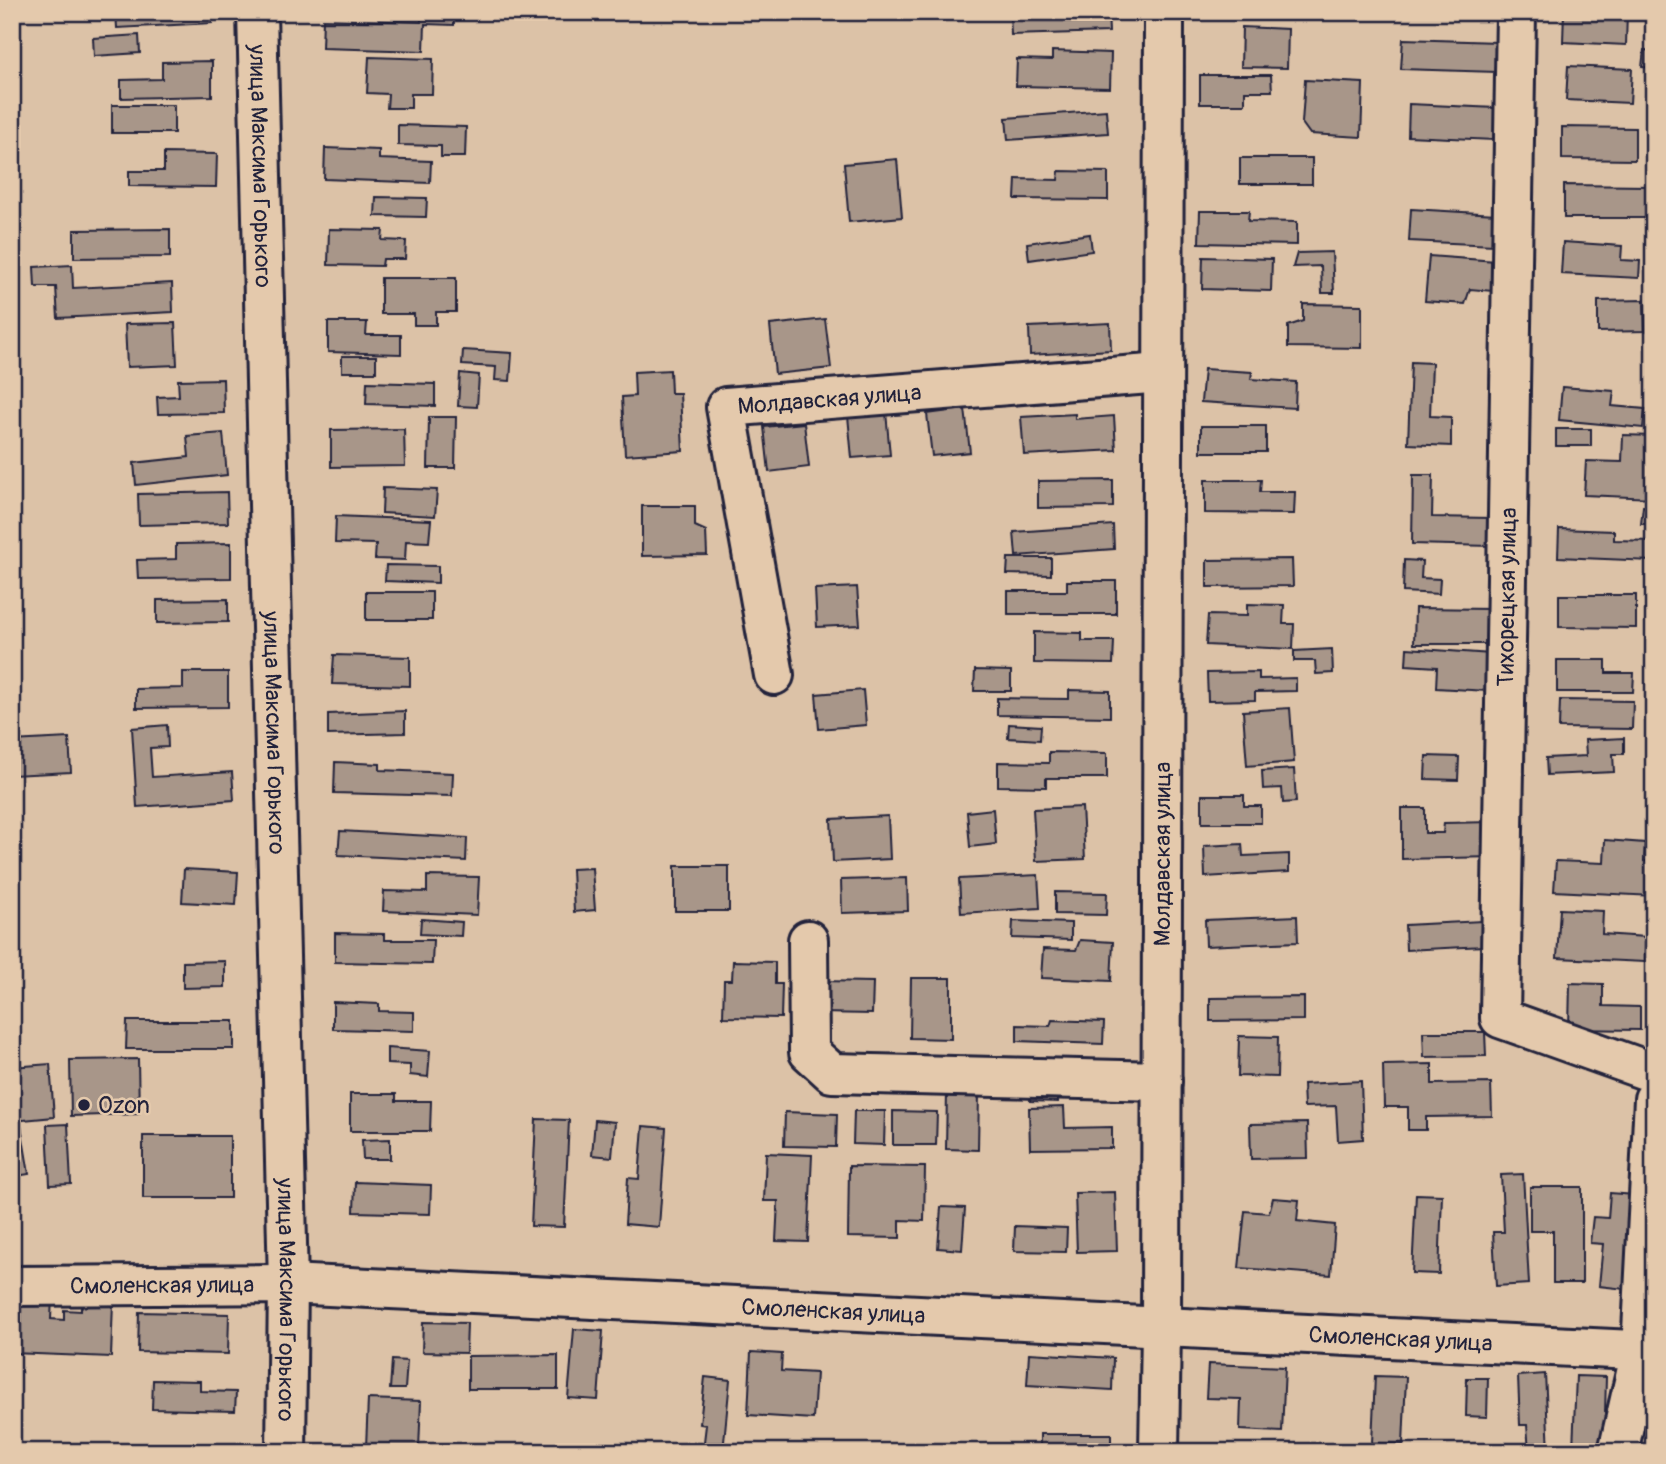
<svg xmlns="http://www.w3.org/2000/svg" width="1666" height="1464" viewBox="0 0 1666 1464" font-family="Pangolin,sans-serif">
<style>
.building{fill:#a89689;stroke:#22223b;stroke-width:2}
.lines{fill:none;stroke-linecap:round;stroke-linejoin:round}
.minor-casing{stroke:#22223b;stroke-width:44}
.major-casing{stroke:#22223b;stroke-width:44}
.minor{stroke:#e4c9ac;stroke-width:38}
.major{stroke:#e4c9ac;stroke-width:38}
.poi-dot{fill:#22223b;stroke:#e4c9ac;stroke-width:2.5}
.labels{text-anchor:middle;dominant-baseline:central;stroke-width:5;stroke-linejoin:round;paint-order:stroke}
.street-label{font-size:23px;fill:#22223b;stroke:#e4c9ac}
.poi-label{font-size:23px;fill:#22223b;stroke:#e4c9ac;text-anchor:start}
</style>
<rect width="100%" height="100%" fill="#dcc2a7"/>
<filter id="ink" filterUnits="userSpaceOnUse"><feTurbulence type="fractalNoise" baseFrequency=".0143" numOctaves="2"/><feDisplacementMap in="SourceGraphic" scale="14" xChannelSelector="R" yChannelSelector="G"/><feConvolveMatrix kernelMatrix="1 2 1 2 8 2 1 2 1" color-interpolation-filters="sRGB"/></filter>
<g filter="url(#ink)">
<g class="building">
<path d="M116,12h96v11l-95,5z"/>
<path d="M421,12h33v13l-29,-1 -1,27 -102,-3 1,-29 98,3z"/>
<path d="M1010,12h98l1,20 -98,3z"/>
<path d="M1200,12h90l-1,7 -89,-3z"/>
<path d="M1564,12h63l-1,33 -63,-3z"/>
<path d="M1242,27l46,2 -1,39 -46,-1z"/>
<path d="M139,35l1,18 -46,3 -1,-18z"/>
<path d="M1403,39l95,3 -1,30 -96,-3z"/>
<path d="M1644,50l10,1v17l-12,-1z"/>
<path d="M1052,51l59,2 -1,35 -94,-2 1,-27 35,1z"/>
<path d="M369,57l64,2 -1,35h-21v14h-24l1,-14 -21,-1z"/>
<path d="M212,61v35l-91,2v-18l41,-1v-17z"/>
<path d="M1568,66l64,3 -2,34 -64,-3z"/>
<path d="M1200,75h71l1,16h-27v13h-45z"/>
<path d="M1305,80l58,3 -2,54 -51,-3 -8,-11z"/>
<path d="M1409,104l87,4 -2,32 -86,-4z"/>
<rect x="112" y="105" width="62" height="28"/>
<path d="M1106,110l2,23 -100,7 -2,-22z"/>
<path d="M398,125l68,2 -1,30h-24v-11l-43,-1z"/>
<path d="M1562,127l73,1v32l-73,-1z"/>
<path d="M325,148l54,2v9l52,2 -1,22 -106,-4z"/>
<path d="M164,153l53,1 -1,33 -87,-1v-15h35z"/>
<rect x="1240" y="158" width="72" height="26"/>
<path d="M897,159l5,58 -53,5 -5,-58z"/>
<path d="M1059,171l49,1v28l-93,-1 1,-20 42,1z"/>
<path d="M1564,185l85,1v32h-85z"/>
<path d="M376,197l51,1 -1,19 -51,-1z"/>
<path d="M1411,209l85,5 -2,31 -85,-4z"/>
<path d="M1200,211h49l-1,10 49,1v23l-98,-2z"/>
<path d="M170,229v28l-96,1v-28z"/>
<path d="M329,229l54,1 -1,10 24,1 -1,18h-22l-1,7 -54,-1z"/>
<path d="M1090,234l2,17 -63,9 -2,-17z"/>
<path d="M1563,242l59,4 -1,14 19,1 -1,17 -78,-4z"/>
<path d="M1332,252l2,41h-12l-1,-27 -28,1 4,-14z"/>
<path d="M1429,256l67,5 -3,30 -23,-2 -5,15 -40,-3z"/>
<path d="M1203,257l69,2 -1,32 -69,-2z"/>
<path d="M72,265l1,23 99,-5 1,29 -115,6 -2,-31h-21l-1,-20z"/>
<path d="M381,278h75v34h-20v13h-22v-11h-33z"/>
<path d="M1644,300l1,31 -47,1v-31z"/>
<path d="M1303,304l59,1v43l-74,-1v-21l15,-5z"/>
<path d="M825,319l6,49 -56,6 -5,-49z"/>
<path d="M328,322h39l-1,13h35v19l-73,-2z"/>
<path d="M175,323l2,42 -50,2 -2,-43z"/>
<path d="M1110,323l1,27 -81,5 -1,-28z"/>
<path d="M463,350l49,3 -2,28 -15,-1 1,-13 -34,-2z"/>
<rect x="342" y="356" width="34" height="16"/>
<path d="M1411,362l21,1 -2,53 21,1v29l-43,-2z"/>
<path d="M1204,369l48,3 -1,7 45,3 -1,26 -94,-6z"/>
<path d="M670,370l1,23h9l3,58 -58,4 -3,-58 13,-1 -1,-24z"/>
<path d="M460,373l19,2 -2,32 -19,-1z"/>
<path d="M223,379l1,34 -66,1 -1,-17 22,-1 -1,-16z"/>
<path d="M367,382l68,2v22l-69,-2z"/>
<path d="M1562,387l52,4 -2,15 33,3 -2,19 -84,-8z"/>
<path d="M965,409l5,43 -38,4 -5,-42z"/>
<path d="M886,412l4,43 -38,3 -4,-42z"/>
<path d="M1075,414v5l39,-3 2,34 -92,5 -3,-38z"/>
<path d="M429,417h27l-1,51h-27z"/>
<path d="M804,423l5,44 -40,5 -5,-45z"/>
<rect x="1201" y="426" width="65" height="26"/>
<path d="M404,429l1,37 -74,1v-37z"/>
<rect x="1556" y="429" width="35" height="17"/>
<path d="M223,433l4,42 -91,10 -2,-22 55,-6 -2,-21z"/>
<path d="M1623,435l31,1 -1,62 -69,-3 2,-34 36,1z"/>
<path d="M1413,475h20l-1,42 60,1 -1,28 -79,-2z"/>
<path d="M1113,480v27l-75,1v-27z"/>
<path d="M1205,480h56l-1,12h35l-1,22 -89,-1z"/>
<path d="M383,488l54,2 -2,26 -53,-3z"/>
<path d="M227,492l1,31 -89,2 -1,-31z"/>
<path d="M642,506h53v20l11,5 1,24 -65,1z"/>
<path d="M1643,506l11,1v17h-13z"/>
<path d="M336,516l95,4 -2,22 -23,-1 -1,19 -30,-1 1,-15 -41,-1z"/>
<path d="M1113,525l1,24 -98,7 -2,-24z"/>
<path d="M1559,529l55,2v9l39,1 -1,20 -94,-4z"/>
<path d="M231,543v35l-93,1 -1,-19 39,-1v-15z"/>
<path d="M1008,558h43v17l-44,-1z"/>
<path d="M1292,559l1,27 -86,1v-27z"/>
<path d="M1404,560l18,1 -1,17 19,1 -1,15 -36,-2z"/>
<path d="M386,565l52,1v17l-53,-2z"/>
<path d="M1067,581h49v33h-108v-23h59z"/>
<path d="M857,587l3,38 -43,2 -2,-38z"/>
<rect x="366" y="592" width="66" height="28"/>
<path d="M1559,595h77v33l-77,-1z"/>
<path d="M228,599v23l-71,1v-23z"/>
<path d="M1247,604l37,1 -1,19h11l-1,25 -87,-4 2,-30 39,1z"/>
<path d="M1415,608l76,1v35h-77z"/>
<path d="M1034,632l48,1v8h32l-1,23 -79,-1z"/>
<path d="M1407,648l84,6 -3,37 -52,-3 1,-21 -31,-2z"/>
<path d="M1332,649l1,24 -17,1 -1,-13h-21v-10z"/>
<path d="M334,655l76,2v29l-78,-2z"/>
<path d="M1557,660h49v13h28l-1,19h-76z"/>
<path d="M975,670l36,1v20h-37z"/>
<path d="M183,672h45v35l-92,1v-19l47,-1z"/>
<path d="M1259,672v7l37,-1v13l-41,1v8l-47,1 -1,-28z"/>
<path d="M863,690l3,35 -47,4 -3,-35z"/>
<path d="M1069,690l41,1v26l-113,-2v-17l72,1z"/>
<path d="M1560,700l73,1 -1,28 -73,-1z"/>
<path d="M1290,708l4,54 -47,4 -4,-55z"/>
<path d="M405,711v22l-77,2v-21z"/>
<path d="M1009,724l32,2 -1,14 -32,-2z"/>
<path d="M167,725l1,22 -18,1 2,29 80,-5 2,28 -97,7 -5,-79z"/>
<path d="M69,738l2,34 -59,3v-34z"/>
<path d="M1624,738v16h-11l1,18 -67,3 -1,-17 40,-2 -1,-16z"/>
<path d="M1049,752l58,1v25h-61v9l-48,-1v-24l51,1z"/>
<path d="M1426,756l33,1 -1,23 -33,-1z"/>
<path d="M335,762l45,2v6l73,3 -1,23 -118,-3z"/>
<path d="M1294,769l2,33 -13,1 -1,-15 -19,1 -1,-18z"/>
<path d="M1202,795h42v11h17v17h-59z"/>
<path d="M1082,807l3,52 -49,2 -3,-52z"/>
<path d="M1402,808h23v25h18l1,-10 49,-1 1,35 -92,2z"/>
<path d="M993,809l3,35 -26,3 -3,-35z"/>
<path d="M888,816l2,43 -57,3 -2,-43z"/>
<path d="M340,831l127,7 -1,23 -128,-6z"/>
<path d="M1605,840l40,3 -1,18 10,1v34l-100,-5 2,-30 48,2z"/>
<path d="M1242,844l1,12 46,-2v18l-84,5 -1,-31z"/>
<rect x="675" y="866" width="54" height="45"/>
<path d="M592,868l3,42 -21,2 -2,-43z"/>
<path d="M184,869l54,3 -2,33 -54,-3z"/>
<path d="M1038,875l2,33 -79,5 -2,-34z"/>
<path d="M427,876l52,1 -2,38 -94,-4 1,-20 43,1z"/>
<path d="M907,878l1,33 -66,2 -1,-33z"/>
<path d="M1055,892l52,1 -1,22 -51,-1z"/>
<path d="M1560,909l43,2 -1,23 44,3 -1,25 -88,-4z"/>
<path d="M1297,916l1,26 -92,4 -1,-26z"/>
<path d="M421,919l41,3 -1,14 -41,-2z"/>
<path d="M1013,921l58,2v17l-59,-2z"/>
<path d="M1482,921l2,25 -78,4 -1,-25z"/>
<path d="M335,933l49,1v6h49l-1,24 -97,-2z"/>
<path d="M1080,940l33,2 -2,39 -70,-3 2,-29 33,1z"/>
<path d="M225,961v26l-42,1v-26z"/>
<path d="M733,961l42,1v22h7l-1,34 -58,-1 1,-37h8z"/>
<path d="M911,978h40v61l-41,-1z"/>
<path d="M820,981l53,1 -1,32 -53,-1z"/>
<path d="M1570,983l33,1v22l37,1v23l-71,-1z"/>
<path d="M1304,997v23l-94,1v-23z"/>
<path d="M333,1002l46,2v7l35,1v19l-81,-2z"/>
<path d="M1052,1020l52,2 -1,22 -86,-3v-16l33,1z"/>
<path d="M127,1021h107v28h-108z"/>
<path d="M1423,1032h62l1,24 -62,1z"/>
<path d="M1239,1036l39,1 -1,40 -39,-1z"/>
<path d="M387,1048l43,3 -2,26 -18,-2v-10l-23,-1z"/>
<path d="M138,1059l1,55 -68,2 -1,-56z"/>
<path d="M50,1064l4,53 -41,4 -1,-54z"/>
<path d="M1432,1064v20l59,-1 1,33 -66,1v13h-18v-23h-24l-1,-42z"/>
<path d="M1361,1081l2,58 -25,2 -2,-35 -32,1 -1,-23z"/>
<path d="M1031,1085l27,1v16l-28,-1z"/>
<path d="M947,1091h32l-1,59 -32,-1z"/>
<path d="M350,1094h46v7h35l-1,30h-80z"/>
<path d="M1064,1107l1,21 47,-1v21l-82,1 -1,-41z"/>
<path d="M854,1111h31l-1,34 -31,-1z"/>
<path d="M893,1111l44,1 -1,33h-43z"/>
<path d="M785,1112l52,2 -1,33 -52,-1z"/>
<path d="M536,1119l33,1 -5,107 -33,-1z"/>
<path d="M595,1120l20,2 -3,35 -20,-2z"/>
<path d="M1307,1123l1,35 -57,1 -1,-35z"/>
<path d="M68,1124l3,60 -21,1 -3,-60z"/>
<path d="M21,1126l8,48 -13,2 2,13 -6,1v-63z"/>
<path d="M643,1126l23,2 -7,99 -34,-3 3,-46 11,1z"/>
<rect x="143" y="1136" width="87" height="62"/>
<path d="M390,1139v20h-27l-1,-19z"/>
<path d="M766,1153l46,2 -4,87 -32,-1 2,-40h-14z"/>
<path d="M849,1166l76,1 -1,54 -24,-1v18l-52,-1z"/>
<path d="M1523,1174l6,110 -33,2 -3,-54h11l-3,-57z"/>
<path d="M355,1182l76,3 -1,29 -76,-2z"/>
<path d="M1530,1187h52v96h-29v-52h-23z"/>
<path d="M1115,1192l2,59 -40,1 -2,-59z"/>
<path d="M1610,1193l24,2 -9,94 -26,-3 4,-42 -13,-1 3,-26 15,1z"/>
<path d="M1416,1194l26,1 -3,79 -27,-1z"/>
<path d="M1273,1198l26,2 -2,21 38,4 -4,50 -92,-7 6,-57 24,2z"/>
<path d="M941,1207l24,1 -3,42 -24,-2z"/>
<path d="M1015,1226l52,2 -1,24 -52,-1z"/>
<path d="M12,1296l40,1 -1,22 13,1v-10l17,1v-10l32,1 -2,55 -99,-4z"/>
<path d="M139,1312l90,2 -1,40 -90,-2z"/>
<path d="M423,1322l44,1 -1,30 -44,-1z"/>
<path d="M574,1329l29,2 -5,69 -30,-2z"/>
<path d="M751,1352l31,2 -1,17 35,2 -3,46 -65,-4z"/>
<path d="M1029,1353l84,5 -1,32 -85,-5z"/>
<path d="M558,1355v34h-90v-33z"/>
<path d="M392,1360l15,1 -2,28h-15z"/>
<path d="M1208,1364l77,3 -3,65 -42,-2 1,-31 -35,-1z"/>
<path d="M1545,1374l4,77 -20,1 -2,-27h-7l-2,-49z"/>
<path d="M1375,1376l31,1 -3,67 -31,-1z"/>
<path d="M1576,1376l30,1 -2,73 -31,-1z"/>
<path d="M705,1377l25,3 -7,72 -20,-2 3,-25 -6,-1z"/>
<path d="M1467,1378h21l-1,39 -21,-1z"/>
<path d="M153,1380l47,1v10l36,1 -1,19 -83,-2z"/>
<path d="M368,1399l53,2 -2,48 -53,-2z"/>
<path d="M1040,1434h71v15l-71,3z"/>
<path d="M158,1449l72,1v2h-72z"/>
</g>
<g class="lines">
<g class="minor-casing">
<g id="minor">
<path d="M1516,12l-16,1006 154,55"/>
<path id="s1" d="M774,675l-48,-268 437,-34"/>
<path d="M808,940l1,112 23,21 330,8"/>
<path id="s2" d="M12,1286l276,-2 1366,67"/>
<path id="s3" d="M1159,1452l2,-123 3,-1317"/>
<path d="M1618,1452l23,-101 13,-252"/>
</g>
</g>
<g class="major-casing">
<g id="major">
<path id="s4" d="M257,12l31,1272 -2,168"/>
</g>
</g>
<use href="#minor" class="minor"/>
<use href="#major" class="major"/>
</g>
</g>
<circle class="poi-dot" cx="84" cy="1105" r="7"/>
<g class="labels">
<g class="street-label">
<text stroke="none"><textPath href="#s4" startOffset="154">улица Максима Горького</textPath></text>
<text stroke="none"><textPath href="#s1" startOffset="376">Молдавская улица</textPath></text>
<text transform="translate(1507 597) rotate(-89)">Тихорецкая улица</text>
<text stroke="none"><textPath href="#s4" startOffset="721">улица Максима Горького</textPath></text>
<text stroke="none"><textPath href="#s3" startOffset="598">Молдавская улица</textPath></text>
<text stroke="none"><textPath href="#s2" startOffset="150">Смоленская улица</textPath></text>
<text stroke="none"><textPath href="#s4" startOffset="1288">улица Максима Горького</textPath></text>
<text stroke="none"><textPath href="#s2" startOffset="822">Смоленская улица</textPath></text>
<text stroke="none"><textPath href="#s2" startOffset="1390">Смоленская улица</textPath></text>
</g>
<g class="poi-label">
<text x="98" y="1105">Ozon</text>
</g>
</g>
<rect width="1666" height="1464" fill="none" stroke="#e4c9ac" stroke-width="42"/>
<rect x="21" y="21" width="1624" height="1422" fill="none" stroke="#22223b" stroke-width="2.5" filter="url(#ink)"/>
</svg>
